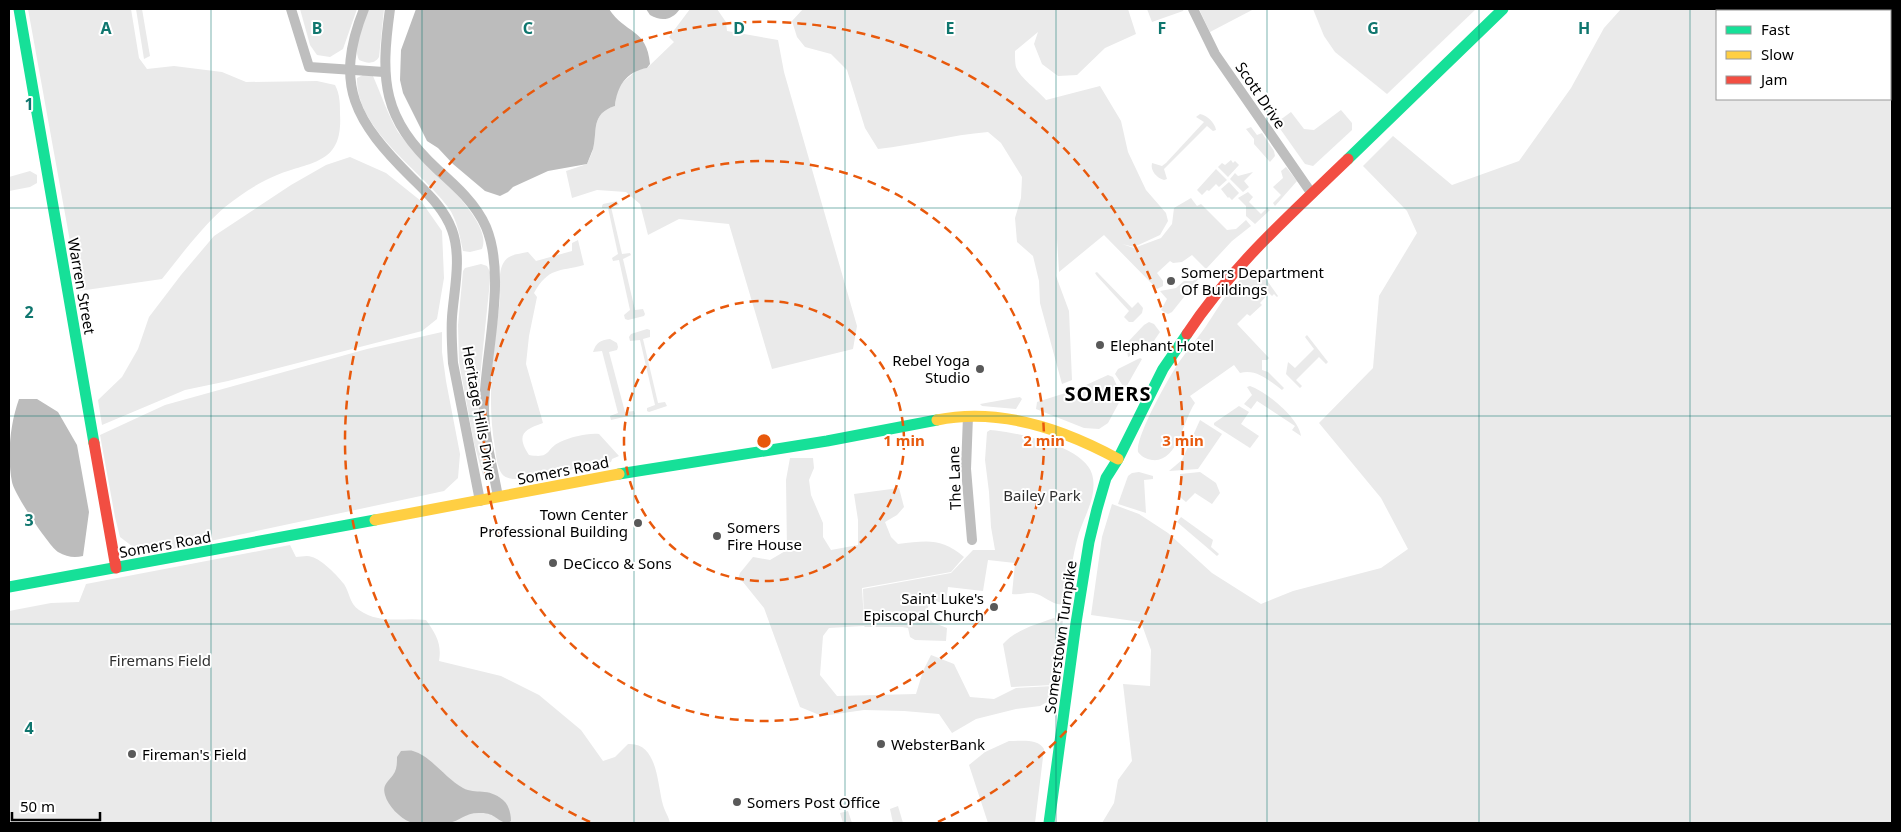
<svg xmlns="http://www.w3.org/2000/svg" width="1901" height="832" viewBox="0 0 1901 832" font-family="'Noto Sans',sans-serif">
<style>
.green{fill:#eaeaea;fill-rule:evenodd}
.water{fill:#bcbcbc}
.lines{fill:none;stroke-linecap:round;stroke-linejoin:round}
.street{stroke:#bebebe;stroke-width:10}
.fast{stroke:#16e098;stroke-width:11}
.slow{stroke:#ffcf43;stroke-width:11}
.jam{stroke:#f24e42;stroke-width:11}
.grid{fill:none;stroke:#0f766e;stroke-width:1;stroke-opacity:0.55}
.ring{fill:none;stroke:#e8590c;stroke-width:2.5;stroke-dasharray:9 6}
.poi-dot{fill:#595959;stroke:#fff;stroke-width:2}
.labels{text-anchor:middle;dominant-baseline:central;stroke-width:4;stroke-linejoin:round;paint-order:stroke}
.street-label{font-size:15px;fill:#000;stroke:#fff}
.poi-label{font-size:15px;fill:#000;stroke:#fff;text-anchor:start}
.park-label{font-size:15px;fill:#303030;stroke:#fff}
.district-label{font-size:20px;font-weight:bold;letter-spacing:1px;fill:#000;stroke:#fff}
.grid-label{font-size:16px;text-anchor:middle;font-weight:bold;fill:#0f766e;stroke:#fff;stroke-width:4;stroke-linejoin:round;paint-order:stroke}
.centre{fill:#e8590c;stroke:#fff;stroke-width:2.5}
.ring-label{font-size:15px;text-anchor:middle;font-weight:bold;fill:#e8590c;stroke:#fff;stroke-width:4;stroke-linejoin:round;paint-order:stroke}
</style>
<rect width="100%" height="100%" fill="#fff"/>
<g class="green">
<path d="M28,9h103l8,49 8,11 27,-3 48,6 24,10 71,-1 18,4c5,9 5,19 5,29 3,50 -27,47 -63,61 -18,7 -37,20 -52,32 -24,21 -43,47 -63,72l-83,12z"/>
<path d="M136,9h6l8,47 -6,3z"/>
<path d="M300,9h57l-14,40 -13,8 -13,-2 -7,-10z"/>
<path d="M369,9h15l-5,48c-5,8 -13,6 -20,3 -7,-16 4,-36 10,-51z"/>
<path d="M690,9h27l9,13 1,9 51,9 6,32 73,254 -4,23 -81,20 -43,-145 -50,-5 -31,16 -8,-31 -14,-12 -29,-2 -25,8 -6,-27 21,-7c2,-5 5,-10 6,-15 5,-18 -3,-35 22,-43l2,-15 6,-9 14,-12 10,-2 27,-26 -5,-5z"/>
<path d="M803,9h325l8,25 -31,14 -28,27 -19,1 -16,-12 -8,-20 4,-12 -23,19c0,5 0,12 1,16 4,11 22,23 30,33l54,-14 21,35 7,31 18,38 20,23 2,8 -8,14 -26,12 -12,-3 12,4 27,-10 11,-14 2,-16 17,-10 6,8 4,-2 26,26 9,-1 10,-9 5,6 -19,15 -26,28 -14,-14 -10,7 -9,1 -3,-2 -13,12 6,8v5l-6,3 -53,-54 -45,37 -2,-34 -1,38 13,35 3,69 -10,4 -22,-81 -1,-22 -6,-25 -16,-14 -2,-24 6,-20 1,-21 -21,-34 -13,-11c-37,3 -73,13 -110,17l-13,-21 -18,-58 -16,-16 -26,-7 -8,-10 -5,-16z"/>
<path d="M1147,9h37l-1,2 -31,11z"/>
<path d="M1199,9h55l-44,23z"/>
<path d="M1313,9h163l-89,85 -52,-42 -11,-16z"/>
<path d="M1621,9h271v814h-790l12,-20 4,-23 14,-19 -9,-77 27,2 1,-36 -10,-28 -50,-7 11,-78 10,-33 27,10 29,19 44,40 49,31 32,-13 88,-23 27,-19 -27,-51 -62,-75 54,-55 6,-72 38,-63 -10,-22 -44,-45 30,-30 59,49 67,-24 52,-73 33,-60zM1717,11h173v88h-173z"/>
<path d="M363,75l10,1c8,18 15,39 25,56 17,24 98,88 84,117l-12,3 -7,-1c-3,-14 -6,-32 -15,-44 -28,-38 -92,-77 -91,-129z"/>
<path d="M1341,110l11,13v7l-39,36 -8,-2 -29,-41 15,-11 13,17 10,1z"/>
<path d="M1200,114c7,1 15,9 16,16l-3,1 -6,-5 -43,43 3,10 -3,1c-7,-2 -14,-9 -12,-17l10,3 4,-3 38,-41 -8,-5z"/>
<path d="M1251,127l6,8 5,-2 12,18 1,5 -5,6 -16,-18v-5l-8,-10z"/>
<path d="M350,157l36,16 35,28 21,30 2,47 -7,41 -15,12 -194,50 -43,9 -83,35 -4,-25 24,-23 16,-28 11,-32 32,-42 33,-39 77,-51 35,-20z"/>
<path d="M1231,160l2,3 2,-2 4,4 -11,12 -10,-10 4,-4 3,2z"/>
<path d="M1286,167l11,14 -22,25 -2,-3 8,-8 -8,-8 10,-9 -2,-7z"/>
<path d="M1216,169l11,11 -8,7 -3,-3 -7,7 -2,-1 -5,5 -5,-5z"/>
<path d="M30,171l7,4v8l-7,4 -21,4v-14z"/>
<path d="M1253,172l-9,9 5,6 -6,5 -13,-13 5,-6 3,3z"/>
<path d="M1229,182l10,11 -7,7 -3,-3 -1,1 -7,-9z"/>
<path d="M1248,192l5,5 -4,5 12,12 6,-6 3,2 -15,14 -9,-8v-10l-8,-8z"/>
<path d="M617,201l2,4 -8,2 11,47 8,-1 1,2 -8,4 12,51 8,-1 2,5 -1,2 -16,4 -3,-1 -1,-4 6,-5 -11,-50 -6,1 -1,-3 6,-4 -10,-46h-6v-2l1,-2z"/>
<path d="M578,240l6,25c-26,7 -35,2 -50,28l3,4 -8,39 -3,28 17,59c-20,7 -27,12 -14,32 23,4 16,-6 31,-13 12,-5 26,-9 39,-8l20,22 -7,3 -1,3 -88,17c-7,0 -16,1 -21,-5 -5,-7 -6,-18 -7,-26 -9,-50 -1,-99 5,-148 1,-12 -3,-27 4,-38 5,-8 15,-8 24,-10l8,9 36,-10v-8z"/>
<path d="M481,264l6,2 3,6v9l-11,106 2,47 7,42v2l-4,1 -10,-36 -15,-81 -1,-37 5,-54 2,-3z"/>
<path d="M1097,272l35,36 6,-6 5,6 -1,5 -9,9h-4l-5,-5 5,-6 -32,-35 -2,-3z"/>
<path d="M1254,272l9,3 15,21 -1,1 -3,-3 -2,2 -3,-3 -9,10 2,2 -12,11 -3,-2 -10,10 32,34 -2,2h-5v10l6,2 16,16 -2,2c-12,-9 -26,-22 -42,-17l-6,-8 -44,31 5,7c-12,17 -17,60 -43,57 -6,-1 -10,-3 -14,-8 -3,-15 31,-75 41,-90 8,-11 17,-22 25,-33 11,-15 31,-54 50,-57z"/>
<path d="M1198,277l1,1 -27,34 -4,2 -7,-4 6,-11 -7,-8 16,-3 8,-7h9z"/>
<path d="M1149,322l5,2 6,8 -11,16 -21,9 -2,-13 18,-19z"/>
<path d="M647,329l3,1v7l-7,2 15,64 7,-1 2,4 -18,6 -2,-1v-3l8,-3 -15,-65 -10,1 -1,-4 2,-3z"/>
<path d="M442,332v20l4,29 14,73 -2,24 -14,13 -276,59 -27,3 -21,-16 -5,-20 -15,-82 65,-30 202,-56z"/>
<path d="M1307,335l21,27 -2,2 -7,-7 -23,23 6,6 -2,2 -14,-14 2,-12 7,6 19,-19 -9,-12z"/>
<path d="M610,339l7,4 1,4 -1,3 -8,2 16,60 9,-1 1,3 -2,1 -22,5 -1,-4 8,-3 -16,-62 -9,1c3,-9 7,-12 17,-13z"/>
<path d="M1140,358l2,1 -17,30 -10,-15 3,-5z"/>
<path d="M1108,375l5,2 9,20 -14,26 -9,6 -15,-1 -48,-19 1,-7 38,-12z"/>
<path d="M1250,386c17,6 49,32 51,50l-9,-6 3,-4 -38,-25 -6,8 -7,-5 8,-9 -5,-8z"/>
<path d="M1020,397l2,2 -6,10 -34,-3 -2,-2z"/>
<path d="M1239,406l10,6 -8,12 18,12 -9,12 -36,-23v-2z"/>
<path d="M1200,420l22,14 -24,35 -29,2 13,-11z"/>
<path d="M990,430c26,2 94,16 102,44 6,20 -7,41 -13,59 -7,23 -9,47 -14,71 -12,3 -20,-9 -32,-11 -6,-1 -11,2 -21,1l3,-31 -27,-3 -5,31 -35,-4 -2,16 -17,-2 -2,13 5,8 15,6 -1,13 -31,-1 -5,-3 -2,-9 -6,-1h-37l-1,-1 -35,2 -6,8 -3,39 17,21 79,-2 7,-23 8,-16 23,9 16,33 24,2 22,-11 37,-2 -6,16 -7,4 -24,3 -40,10 -24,14 -13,-19 -35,-3 -40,-1 -42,6 -22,-9 -36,-99 -21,-26 -5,-3 2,-6 13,-16 17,3 17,-10 -1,-70 4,-22h23l1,10 -5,12 2,15 12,28v14l8,13 27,-5v-25l-4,-26 45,-6 5,19 -7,8 -12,7 6,15 7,7c28,-3 43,-7 66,13l-13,15 -89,16 2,34 -1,-33 88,-16 22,-23h22l-4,-23 -2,-35 -4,-32 2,-28z"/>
<path d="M1139,472l14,4v3l-9,1 2,33 -28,-9 10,-28 4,-3z"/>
<path d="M1200,472l16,11 4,10 -8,11 -17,-11 -9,9 -6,-5v-23z"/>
<path d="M1181,517l32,23 -2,7 8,7 -2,2 -40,-34z"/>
<path d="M290,545l6,12c5,0 11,-2 16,0 9,2 26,19 32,27 6,9 5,19 15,26 22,15 43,7 67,10 10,14 16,24 13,41l62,15 38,19 42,35 22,31 12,-4 13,-13c30,-2 29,40 35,61 2,7 6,12 7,18h-661v-212l42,-8 28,-1 7,-18z"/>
<path d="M1054,618l9,2 -10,65 -42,2 -8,-43c12,-14 34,-20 51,-26z"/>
<path d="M1009,741c11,0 29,-3 35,8l-9,74h-47l-19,-58 16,-13z"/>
<path d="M852,800l4,2 1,3 -2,1 -16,4v-5z"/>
<path d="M898,806l5,17h-10l-3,-14z"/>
<path d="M848,811l4,12h-9l-3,-10z"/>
</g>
<g class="water">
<path d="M416,9h193c16,25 38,19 41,55l-3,4c-21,4 -30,18 -32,38 -25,8 -17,25 -22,43 -2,5 -4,10 -6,15l-39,7 -35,16 -5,5 -8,4 -15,-5 -32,-27 -15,-16 -11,-7 -24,-48 -3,-13 1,-30z"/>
<path d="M646,9h34c-8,11 -18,13 -30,6z"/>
<path d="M19,399h18l21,13 19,33 12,67 -6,44c-9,2 -16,1 -25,-4 -9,-6 -44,-58 -46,-70 -5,-26 -2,-58 7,-83z"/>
<path d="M401,751c4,0 9,-1 12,0 18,5 33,28 50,37 13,7 25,-1 40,12 6,5 8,14 8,21l-3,2c-11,-1 -12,-10 -27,-10 -16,-1 -20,8 -33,10 -6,1 -32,2 -38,-1 -10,-4 -22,-16 -25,-27 -3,-10 3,-13 8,-20 4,-5 4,-12 4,-18z"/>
</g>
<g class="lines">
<g class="street">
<path d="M291,9l18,58 75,5"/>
<path d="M364,9c-31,77 -8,113 47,168 16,16 33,31 41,53 10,27 2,60 0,87 -1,16 0,30 1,46l27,138"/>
<path d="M390,9c-10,72 -8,109 48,161 18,16 38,34 48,57 21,51 -1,125 -2,181 0,30 9,60 14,89"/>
<path d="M1193,9l22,45 97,140"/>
<path d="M968,416l-2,53 6,71"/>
</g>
<g class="fast">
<path d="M19,9l75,434"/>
<path d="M1348,159l155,-150"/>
<path d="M619,474l208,-33 110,-21"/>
<path d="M9,587l366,-67"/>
<path d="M1049,823l27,-200 13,-81 8,-33 9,-31 12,-19 45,-90 24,-35"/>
</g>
<g class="slow">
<path d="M937,420c63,-13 126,9 181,39"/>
<path d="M375,520l244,-46"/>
</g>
<g class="jam">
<path d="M1187,334c44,-67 104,-120 161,-175"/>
<path d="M94,443l22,125"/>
</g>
</g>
<path class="grid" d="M211,9v814M422,9v814M634,9v814M845,9v814M1056,9v814M1267,9v814M1479,9v814M1690,9v814M9,208h1883M9,416h1883M9,624h1883"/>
<g class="ring">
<circle cx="764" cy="441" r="140"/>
<circle cx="764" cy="441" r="280"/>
<path d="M590 822A419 419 0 1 1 938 822"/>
</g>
<g class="poi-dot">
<circle cx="1171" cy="281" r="5"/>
<circle cx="1100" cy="345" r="5"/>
<circle cx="980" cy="369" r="5"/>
<circle cx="638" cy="523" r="5"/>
<circle cx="717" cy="536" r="5"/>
<circle cx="553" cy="563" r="5"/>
<circle cx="994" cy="607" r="5"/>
<circle cx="881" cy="744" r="5"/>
<circle cx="132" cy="754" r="5"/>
<circle cx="737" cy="802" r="5"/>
</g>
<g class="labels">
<g class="street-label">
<text transform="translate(1261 95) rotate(56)">Scott Drive</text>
<text transform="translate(82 286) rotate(80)">Warren Street</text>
<text transform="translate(480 413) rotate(80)">Heritage Hills Drive</text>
<text transform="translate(563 470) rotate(-11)">Somers Road</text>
<text transform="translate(954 478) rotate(-92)">The Lane</text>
<text transform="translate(165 544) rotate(-10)">Somers Road</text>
<text transform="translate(1060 637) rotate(-82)">Somerstown Turnpike</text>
</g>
<g class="poi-label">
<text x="1181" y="272">Somers Department<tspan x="1181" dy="17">Of Buildings</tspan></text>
<text x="1110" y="345">Elephant Hotel</text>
<text x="970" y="360" text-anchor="end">Rebel Yoga<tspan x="970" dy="17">Studio</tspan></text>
<text x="628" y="514" text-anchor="end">Town Center<tspan x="628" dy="17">Professional Building</tspan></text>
<text x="727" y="527">Somers<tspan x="727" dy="17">Fire House</tspan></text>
<text x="563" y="563">DeCicco &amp; Sons</text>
<text x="984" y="598" text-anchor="end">Saint Luke's<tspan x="984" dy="17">Episcopal Church</tspan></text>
<text x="891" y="744">WebsterBank</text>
<text x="142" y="754">Fireman's Field</text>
<text x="747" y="802">Somers Post Office</text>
</g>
<g class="park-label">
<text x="1042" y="495">Bailey Park</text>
<text x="160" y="660">Firemans Field</text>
</g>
<g class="district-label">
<text x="1108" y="393">SOMERS</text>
</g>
</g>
<g class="grid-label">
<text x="106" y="34">A</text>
<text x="317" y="34">B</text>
<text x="528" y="34">C</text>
<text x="739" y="34">D</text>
<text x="950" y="34">E</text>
<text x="1162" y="34">F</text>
<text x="1373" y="34">G</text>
<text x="1584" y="34">H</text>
<text x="29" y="110">1</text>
<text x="29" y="318">2</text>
<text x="29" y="526">3</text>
<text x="29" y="734">4</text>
</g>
<circle cx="764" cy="441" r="8" class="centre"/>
<g class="ring-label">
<text x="904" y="446">1 min</text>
<text x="1044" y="446">2 min</text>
<text x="1183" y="446">3 min</text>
</g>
<rect width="1901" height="832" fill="none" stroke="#000000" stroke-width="20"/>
<rect x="1716" y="10" width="175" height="90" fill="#ffffff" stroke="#999999"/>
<rect x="1726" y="26" width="25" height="8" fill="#16e098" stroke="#999999"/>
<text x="1761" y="35" font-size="15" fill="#000000">Fast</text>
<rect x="1726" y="51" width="25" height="8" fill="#ffcf43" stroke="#999999"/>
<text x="1761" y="60" font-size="15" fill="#000000">Slow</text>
<rect x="1726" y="76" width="25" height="8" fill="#f24e42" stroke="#999999"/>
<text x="1761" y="85" font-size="15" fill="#000000">Jam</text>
<path d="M12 812v8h88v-8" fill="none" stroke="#000000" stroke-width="2.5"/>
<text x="20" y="812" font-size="15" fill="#000000" stroke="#ffffff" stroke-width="4" paint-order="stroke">50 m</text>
</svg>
